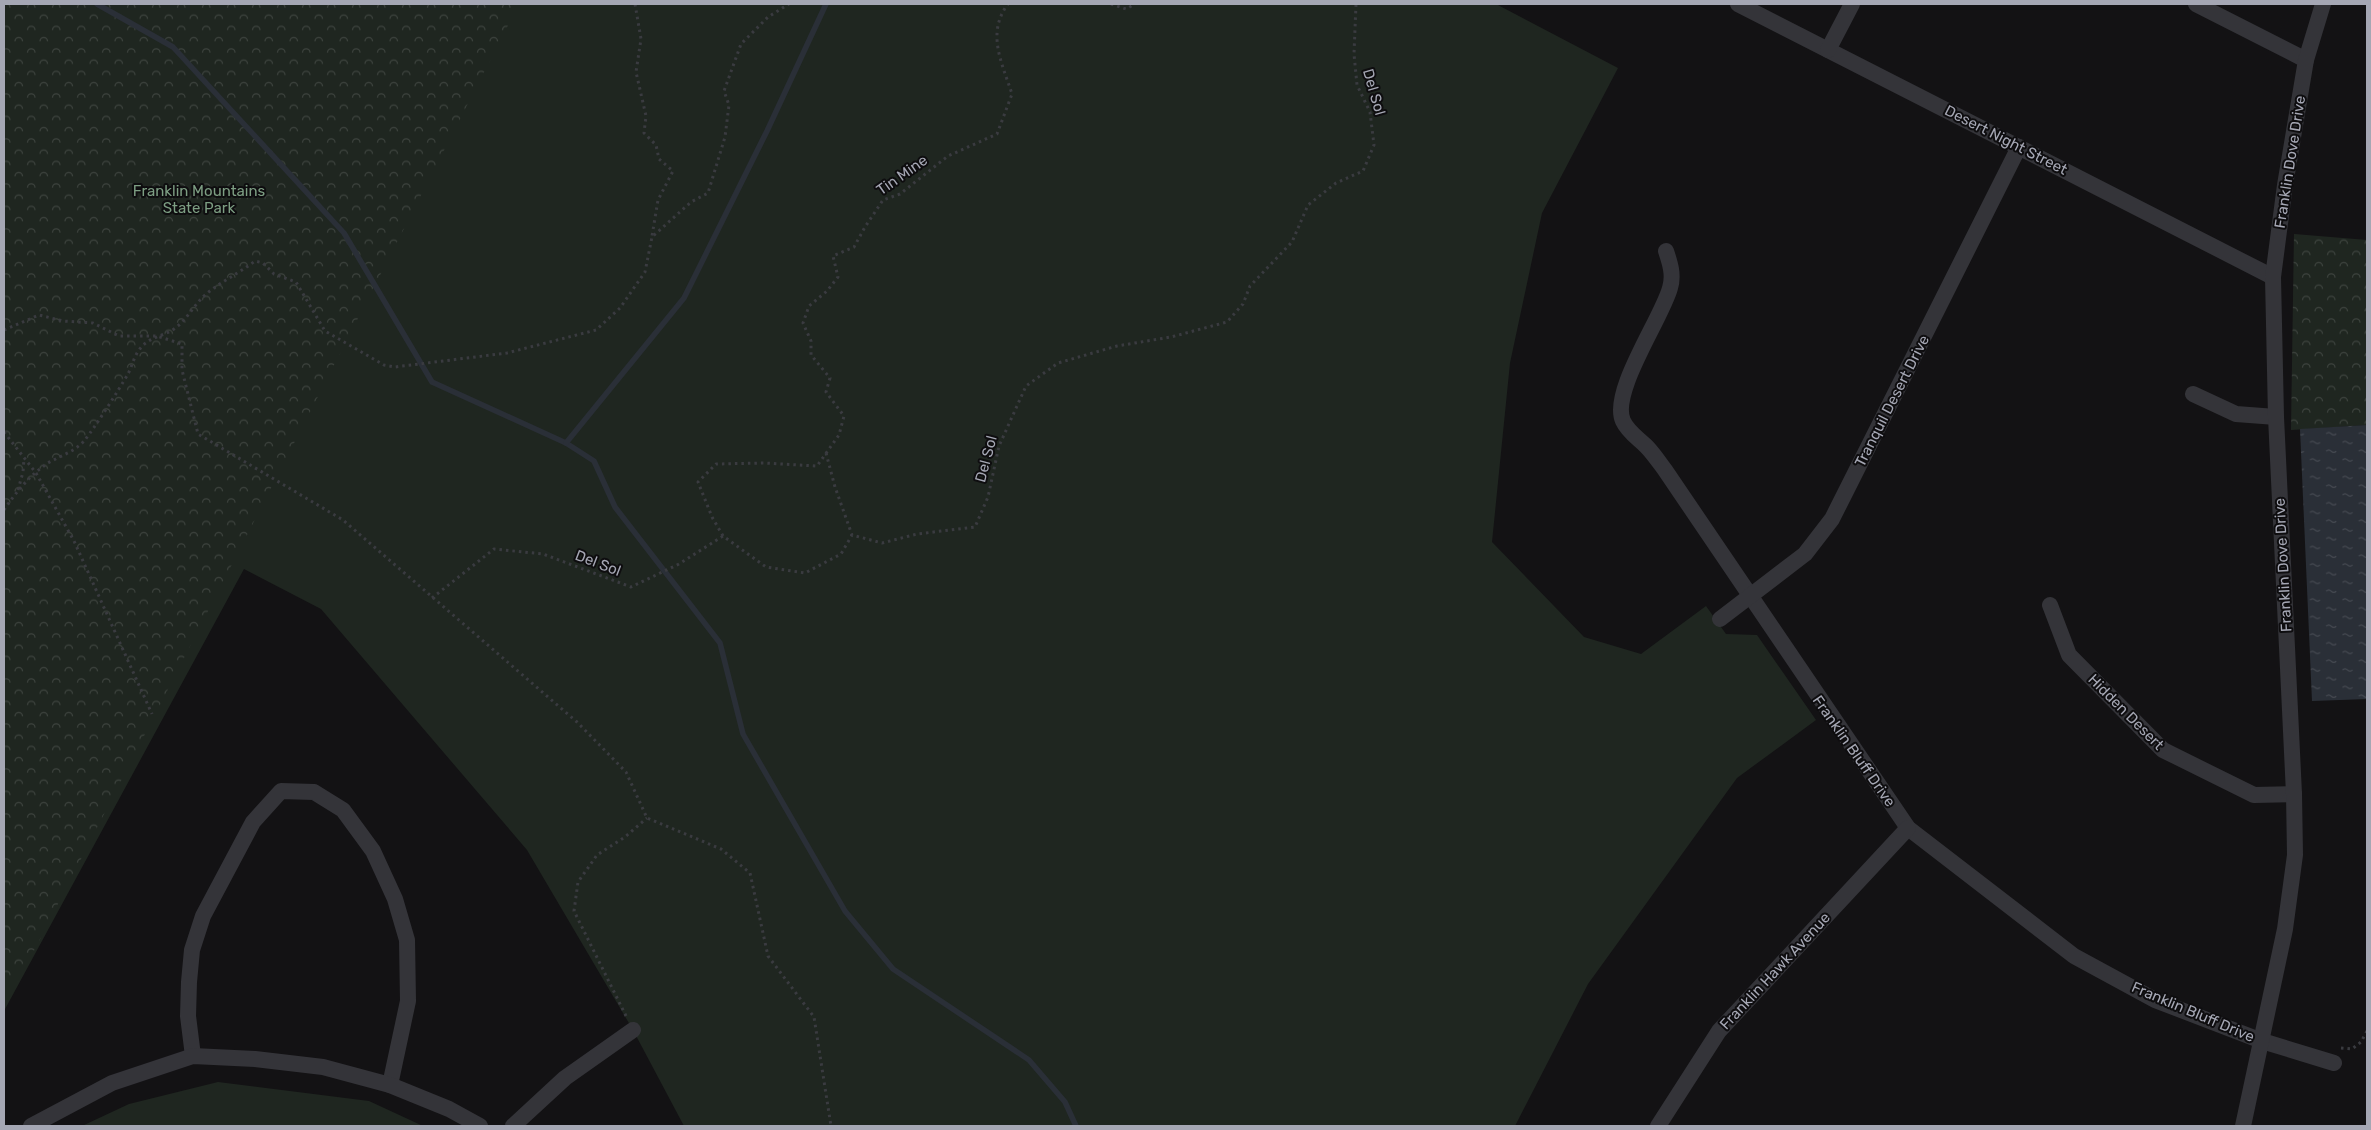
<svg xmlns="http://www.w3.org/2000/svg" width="2371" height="1130" viewBox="0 0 2371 1130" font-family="Rubik,sans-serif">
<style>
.grass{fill:#1f2620}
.park{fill:url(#park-crowns)}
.water{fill:url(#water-ripples)}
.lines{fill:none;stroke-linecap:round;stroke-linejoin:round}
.stream{stroke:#2a2f37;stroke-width:5.5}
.path{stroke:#3a3b40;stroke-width:3;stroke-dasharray:2.5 4;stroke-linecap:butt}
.minor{stroke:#343439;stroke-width:16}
.labels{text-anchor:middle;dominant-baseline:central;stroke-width:4;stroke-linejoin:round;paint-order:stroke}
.street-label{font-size:15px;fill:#a5a7b4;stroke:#0e0d0f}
.park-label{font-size:15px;fill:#7d9e83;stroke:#0e0d0f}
</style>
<defs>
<pattern id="park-crowns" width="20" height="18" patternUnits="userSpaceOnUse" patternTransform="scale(1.25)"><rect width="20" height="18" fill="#1f2620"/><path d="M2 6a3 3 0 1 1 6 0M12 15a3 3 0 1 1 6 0" fill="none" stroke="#3d433e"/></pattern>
<pattern id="water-ripples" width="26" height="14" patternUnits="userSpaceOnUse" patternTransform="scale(1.25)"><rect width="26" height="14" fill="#2a2f37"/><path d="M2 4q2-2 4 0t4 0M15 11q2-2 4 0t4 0" fill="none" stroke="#464a52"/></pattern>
</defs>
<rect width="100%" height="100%" fill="#131214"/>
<g class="grass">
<path d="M4,4h1492l122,64 -76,145 -32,150 -18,179 92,95 57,17 65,-48 20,28 31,1 59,85 -79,58 -149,206 -73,142h-831l-51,-96 -106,-180 -206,-241 -77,-40 -240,442z"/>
<path d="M218,1082l151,19 54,25h-341l47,-22z"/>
</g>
<g class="park">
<path d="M4,4h515l-501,978 -14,-8z"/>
<path d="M2294,234l73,6v185l-76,5z"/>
</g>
<path class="water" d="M2367,425v274l-55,2 -12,-272z"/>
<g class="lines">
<g class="stream">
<path d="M97,4l76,43 171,186 88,149 134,61 28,18 21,46 105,136 23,91 102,177 48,58 136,91 36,42 11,24"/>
<path d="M566,443l118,-145 83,-167 59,-127"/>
</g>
<g class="path">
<path d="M635,4l6,35 -5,33 10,44 -2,17 12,12 3,14 14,12 -15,29 -6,36"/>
<path d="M1111,4l15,5 9,-5"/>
<path d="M4,330l35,-15 24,6 30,2 26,13h38l25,8v26l16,64 145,86 234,202 49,50 21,46 74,31 29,24 18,83 46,61 17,109"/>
<path d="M4,432l32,41 38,68 78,173"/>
<path d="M826,453l9,34 17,48"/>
<path d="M18,490l5,-18 1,-13"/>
<path d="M4,510c12,-18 26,-35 44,-47 12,-7 26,-11 36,-22 12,-15 34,-50 44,-67 4,-8 6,-17 11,-24 9,-13 23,-13 35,-21 13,-9 19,-23 31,-34 15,-13 33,-21 50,-34l8,2 11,11 22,8 29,49 59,34 11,2 112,-14 89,-23 24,-22 25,-36 7,-35 39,-35 17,-9 17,-56 4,-32 -5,-14 17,-47 27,-27 21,-13"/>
<path d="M723,536l-11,-19 -14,-35 18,-18 48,-1 53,3 22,-31 5,-19 -18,-24 4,-14 -19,-23v-14l-8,-18 6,-17 18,-15 11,-14 -5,-21 21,-9 11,-20 18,-27 17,-6 48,-38 49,-22 15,-40c-10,-31 -26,-61 -4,-90"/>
<path d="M432,598l62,-49 49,5 88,33 48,-23 44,-28 43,31 39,6 36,-19 11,-19 30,8 35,-9 58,-7 13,-30 11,-51 27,-60 32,-23 59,-17 54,-9 56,-15 16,-18 7,-18 42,-44 16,-37 28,-22 27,-12 11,-26 -4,-33 -13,-27 -3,-31 2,-50"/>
<path d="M626,1016l-52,-105 4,-29 19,-27 28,-18 22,-19"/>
<path d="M2341,1048l11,1 9,-7 6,-11"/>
</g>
<g class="minor">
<path d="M1738,4l535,273"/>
<path d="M2196,4l110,56"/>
<path d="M1828,50l24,-46"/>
<path d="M1666,251c4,12 8,24 4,37 -8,30 -60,104 -47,133 5,11 15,17 23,25 7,7 13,16 19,24l243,358 166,128 81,44 107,41 72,22"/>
<path d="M2193,394l43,20 40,3"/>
<path d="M2050,605l19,50 94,95 91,45 40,-1"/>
<path d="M1720,619l85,-65 27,-35 187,-372"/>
<path d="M193,1056l-5,-40 1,-34 3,-32 11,-34 50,-94 28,-31 33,1 29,18 30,41 22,48 12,41 1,61 -18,84"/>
<path d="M31,1126l81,-43 81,-27 62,3 68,8 67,18 59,24 31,17"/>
<path d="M513,1126l52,-48 68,-48"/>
<path d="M1658,1126l61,-95 189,-203"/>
<path d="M2243,1126l42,-197 10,-74 -1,-61 -18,-377 -3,-140 12,-92 21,-125 17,-56"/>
</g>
</g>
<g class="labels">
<g class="street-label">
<text transform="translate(1374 92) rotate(74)">Del Sol</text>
<text transform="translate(2006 140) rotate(27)">Desert Night Street</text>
<text transform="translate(2290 162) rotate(-81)">Franklin Dove Drive</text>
<text transform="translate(902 175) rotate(-35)">Tin Mine</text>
<text transform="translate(1892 401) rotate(-63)">Tranquil Desert Drive</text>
<text transform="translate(986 459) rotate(-75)">Del Sol</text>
<text transform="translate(598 563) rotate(21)">Del Sol</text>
<text transform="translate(2283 565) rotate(-93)">Franklin Dove Drive</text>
<text transform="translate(2126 712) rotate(45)">Hidden Desert</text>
<text transform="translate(1854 751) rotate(55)">Franklin Bluff Drive</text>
<text transform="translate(1775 971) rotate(-47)">Franklin Hawk Avenue</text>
<text transform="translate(2193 1012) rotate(23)">Franklin Bluff Drive</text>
</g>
<g class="park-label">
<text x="199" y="191">Franklin Mountains<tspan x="199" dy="17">State Park</tspan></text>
</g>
</g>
<rect width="2371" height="1130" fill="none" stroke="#a5a7b4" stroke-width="10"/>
</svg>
